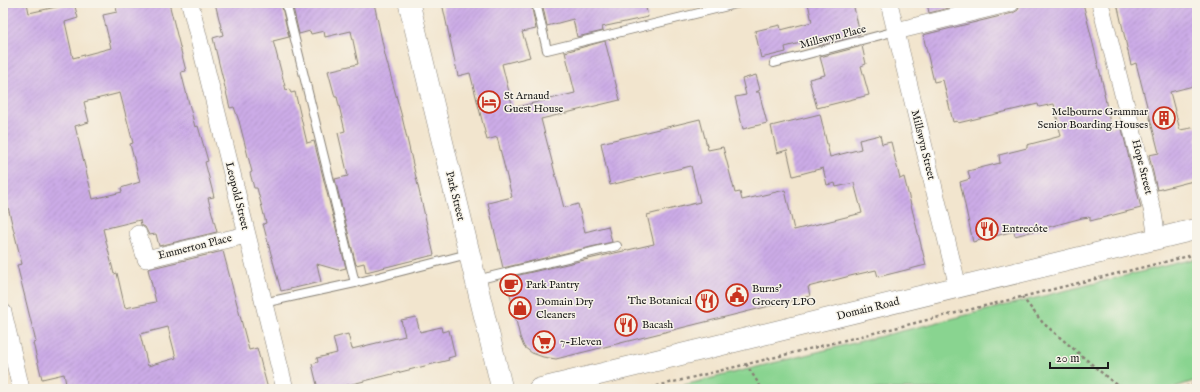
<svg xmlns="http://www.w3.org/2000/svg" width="1200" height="392" viewBox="0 0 1200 392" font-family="'IM FELL English',serif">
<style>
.green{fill:#89d490;stroke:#527856}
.building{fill:url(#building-hatch);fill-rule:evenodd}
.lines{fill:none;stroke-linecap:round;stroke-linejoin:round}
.service-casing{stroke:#878075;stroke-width:10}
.minor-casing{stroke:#878075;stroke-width:18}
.tertiary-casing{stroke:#878075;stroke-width:22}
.path{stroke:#878075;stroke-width:2.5;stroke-dasharray:3 3;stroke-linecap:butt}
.service{stroke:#fff;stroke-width:8}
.minor{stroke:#fff;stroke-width:17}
.tertiary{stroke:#fff;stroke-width:21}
.labels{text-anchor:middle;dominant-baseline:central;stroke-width:3;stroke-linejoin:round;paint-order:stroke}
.street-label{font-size:11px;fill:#1c1c1c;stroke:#f7f3e8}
.poi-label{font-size:11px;fill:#1c1c1c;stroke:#f7f3e8;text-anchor:start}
</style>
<defs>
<pattern id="building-hatch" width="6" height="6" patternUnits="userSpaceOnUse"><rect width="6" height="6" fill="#ccace7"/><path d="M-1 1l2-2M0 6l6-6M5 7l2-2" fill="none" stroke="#af93c6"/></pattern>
</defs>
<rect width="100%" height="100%" fill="#f7f3e8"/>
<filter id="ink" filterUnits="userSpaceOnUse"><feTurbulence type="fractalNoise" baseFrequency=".025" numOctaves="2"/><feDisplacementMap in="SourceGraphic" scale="8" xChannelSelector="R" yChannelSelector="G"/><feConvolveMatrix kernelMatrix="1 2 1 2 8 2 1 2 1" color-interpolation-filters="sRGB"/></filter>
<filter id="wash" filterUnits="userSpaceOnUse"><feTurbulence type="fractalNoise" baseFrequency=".012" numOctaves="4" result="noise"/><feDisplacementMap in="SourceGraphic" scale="16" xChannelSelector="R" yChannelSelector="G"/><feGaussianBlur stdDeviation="0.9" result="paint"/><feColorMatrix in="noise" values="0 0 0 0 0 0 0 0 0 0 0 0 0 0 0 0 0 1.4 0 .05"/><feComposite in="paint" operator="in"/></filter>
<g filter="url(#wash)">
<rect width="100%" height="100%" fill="#f2e5ce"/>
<path class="green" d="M 1197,258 L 1197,380 L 1169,389 L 668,389 Z"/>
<g id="blocks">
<g class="building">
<path d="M 3,3 L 27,3 L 29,13 L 74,3 L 78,18 L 65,22 L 73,58 L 111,48 L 103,15 L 117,12 L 116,7 L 131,3 L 169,3 L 186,71 L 181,72 L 195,127 L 198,126 L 208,161 L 205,162 L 214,197 L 208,198 L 217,232 L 159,246 L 156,234 L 149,235 L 145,227 L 141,225 L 140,220 L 103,229 L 114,274 L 117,273 L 125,308 L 156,302 L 148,269 L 223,251 L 249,350 L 257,348 L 268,389 L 67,389 L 64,374 L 42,379 L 33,343 L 36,342 L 17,265 L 22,264 L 3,187 ZM 120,93 L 133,143 L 130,144 L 140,182 L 121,188 L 122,192 L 93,199 L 75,126 L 89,122 L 84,102 ZM 168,327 L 176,358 L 148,366 L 140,334 Z"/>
<path d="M 215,3 L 281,3 L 289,37 L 273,41 L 275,48 L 286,90 L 289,89 L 291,93 L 295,92 L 307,143 L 314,141 L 346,268 L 338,270 L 317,264 L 321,282 L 281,291 L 263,224 L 266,223 L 257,188 L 254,188 L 250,173 L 252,172 L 239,121 L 234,107 L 230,108 L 216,51 L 213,38 L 223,35 Z"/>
<path d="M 292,3 L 374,3 L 385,55 L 402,117 L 434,255 L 366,272 L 364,263 L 356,265 L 335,179 L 348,176 L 338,133 L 345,131 L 337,97 L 335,97 L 328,71 L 358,64 L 351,31 L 325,37 L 324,31 L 311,34 L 310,31 L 299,34 Z"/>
<path d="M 442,3 L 531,3 L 536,29 L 522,32 L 530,57 L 502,64 L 513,108 L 575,93 L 565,52 L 605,41 L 620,100 L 541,119 L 564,208 L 578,204 L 585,232 L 608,226 L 612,242 L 503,268 L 488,203 L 512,197 L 497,137 L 487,140 L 470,73 L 458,76 Z"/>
<path d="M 542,3 L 645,3 L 648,17 L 602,27 L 603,31 L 577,37 L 573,19 L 547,26 Z"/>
<path d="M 808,3 L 853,3 L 860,34 L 818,46 L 816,39 L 785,47 L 786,52 L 761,58 L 755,31 L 780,25 L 781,30 L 812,22 Z"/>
<path d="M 927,3 L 969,3 L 929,13 Z"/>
<path d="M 1021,3 L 1083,3 L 1105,93 L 1104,93 L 1111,128 L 1121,125 L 1141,208 L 1090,221 L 1090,217 L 1082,218 L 1015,236 L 1014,231 L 973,242 L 960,182 L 970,179 L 968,171 L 1000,163 L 999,155 L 1027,148 L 1027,145 L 1061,136 L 1054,104 L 1039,107 L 1038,104 L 958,123 L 957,121 L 953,122 L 943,80 L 934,82 L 923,35 L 1013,13 L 1018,10 Z"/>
<path d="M 1117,3 L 1197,3 L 1197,85 L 1170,92 L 1180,130 L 1197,127 L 1197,180 L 1157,190 L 1149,155 L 1159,153 L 1136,63 L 1131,65 Z"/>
<path d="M 862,46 L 866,64 L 861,66 L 869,95 L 817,108 L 809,79 L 825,75 L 820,57 Z"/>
<path d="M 756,75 L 760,90 L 756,92 L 759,92 L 767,123 L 743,129 L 735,97 L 746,95 L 742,79 Z"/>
<path d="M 820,114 L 830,157 L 861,149 L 859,140 L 880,135 L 882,144 L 891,142 L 900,179 L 904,177 L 926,265 L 878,277 L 876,270 L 850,276 L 808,287 L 810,296 L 556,359 L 543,357 L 532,353 L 524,347 L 520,337 L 506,278 L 654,244 L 647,215 L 700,202 L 691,166 L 610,185 L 601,143 L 700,119 L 708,150 L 723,147 L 735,193 L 740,192 L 742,200 L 785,190 L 794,230 L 862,213 L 854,183 L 836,187 L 835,183 L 827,185 L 823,168 L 793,176 L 787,150 L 777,153 L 771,126 Z"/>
<path d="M 416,317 L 420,332 L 441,327 L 442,332 L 449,330 L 455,356 L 448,358 L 449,360 L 332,389 L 318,389 L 312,364 L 318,362 L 317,358 L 337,353 L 333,338 L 348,334 L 352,349 L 405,336 L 401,320 Z"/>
</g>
</g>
</g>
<g filter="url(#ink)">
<use href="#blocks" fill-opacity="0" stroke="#878075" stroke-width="1"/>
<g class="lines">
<g class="service-casing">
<g id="service">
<path d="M 286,3 L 355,283"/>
<path d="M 536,3 L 547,50 L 740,3"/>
<path d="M 774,63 L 896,31"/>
<path d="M 476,280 L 617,246"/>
<path d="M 263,303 L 355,283 L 468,254"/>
</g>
</g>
<g class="minor-casing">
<g id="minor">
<path d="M 190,3 L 285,389"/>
<path d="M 889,3 L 958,287"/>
<path d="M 1100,3 L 1153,213 L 1157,239"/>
<path d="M 896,31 L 1011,3"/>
<path d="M 138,234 L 146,259 L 246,235"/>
<path d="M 3,312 L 21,389"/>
</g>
</g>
<g class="tertiary-casing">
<g id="tertiary">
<path d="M 409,3 L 502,389"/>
<path d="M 539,389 L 1197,229"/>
</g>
</g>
<g class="path">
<path d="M 1022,297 L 1043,323 L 1121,389"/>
<path d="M 746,364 L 762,389"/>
<path d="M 645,389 L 1197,254"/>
<path d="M 1180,389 L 1197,383"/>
</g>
<use href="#service" class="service"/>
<use href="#minor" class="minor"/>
<use href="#tertiary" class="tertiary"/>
</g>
</g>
<defs>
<g id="hotel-ring" transform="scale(1.15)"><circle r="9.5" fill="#f7f3e8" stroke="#c8321e" stroke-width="1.5"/><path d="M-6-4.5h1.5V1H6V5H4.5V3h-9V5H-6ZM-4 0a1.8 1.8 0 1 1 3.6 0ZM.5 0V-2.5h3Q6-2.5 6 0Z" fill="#c8321e"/></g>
<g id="building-ring" transform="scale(1.15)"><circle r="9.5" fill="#f7f3e8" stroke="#c8321e" stroke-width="1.5"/><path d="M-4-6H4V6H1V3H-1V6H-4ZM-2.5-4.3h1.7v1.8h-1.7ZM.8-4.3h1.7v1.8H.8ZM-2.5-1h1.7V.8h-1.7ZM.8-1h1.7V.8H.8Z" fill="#c8321e"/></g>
<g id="restaurant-ring" transform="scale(1.15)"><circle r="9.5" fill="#f7f3e8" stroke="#c8321e" stroke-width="1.5"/><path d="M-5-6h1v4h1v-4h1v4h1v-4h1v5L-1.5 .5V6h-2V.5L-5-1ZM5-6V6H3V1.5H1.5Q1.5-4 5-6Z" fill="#c8321e"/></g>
<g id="cafe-ring" transform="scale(1.15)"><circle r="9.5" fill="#f7f3e8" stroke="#c8321e" stroke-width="1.5"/><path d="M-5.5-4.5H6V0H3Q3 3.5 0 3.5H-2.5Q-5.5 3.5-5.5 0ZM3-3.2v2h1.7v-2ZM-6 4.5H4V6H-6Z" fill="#c8321e"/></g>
<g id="civic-ring" transform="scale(1.15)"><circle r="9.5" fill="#f7f3e8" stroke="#c8321e" stroke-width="1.5"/><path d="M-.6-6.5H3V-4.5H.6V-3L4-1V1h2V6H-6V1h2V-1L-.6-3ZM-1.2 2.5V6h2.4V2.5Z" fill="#c8321e"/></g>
<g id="shop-ring" transform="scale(1.15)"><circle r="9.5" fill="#f7f3e8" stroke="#c8321e" stroke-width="1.5"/><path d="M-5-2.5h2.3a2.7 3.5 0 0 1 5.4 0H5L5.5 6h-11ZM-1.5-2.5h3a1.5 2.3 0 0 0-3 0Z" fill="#c8321e"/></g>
<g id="supermarket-ring" transform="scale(1.15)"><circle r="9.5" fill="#f7f3e8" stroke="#c8321e" stroke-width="1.5"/><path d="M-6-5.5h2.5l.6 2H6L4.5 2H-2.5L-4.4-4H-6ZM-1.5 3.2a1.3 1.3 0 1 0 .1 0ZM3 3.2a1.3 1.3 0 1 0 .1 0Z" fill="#c8321e"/></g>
</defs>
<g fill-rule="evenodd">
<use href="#hotel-ring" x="489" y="102"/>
<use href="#building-ring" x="1164" y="118"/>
<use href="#restaurant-ring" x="987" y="229"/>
<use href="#cafe-ring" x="511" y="285"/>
<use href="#civic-ring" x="737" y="295"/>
<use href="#restaurant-ring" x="707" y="301"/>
<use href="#shop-ring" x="520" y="308"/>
<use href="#restaurant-ring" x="626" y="325"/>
<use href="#supermarket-ring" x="544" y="342"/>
</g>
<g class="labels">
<g class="street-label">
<text transform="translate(833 37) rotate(-14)">Millswyn Place</text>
<text transform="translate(923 145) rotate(76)">Millswyn Street</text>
<text transform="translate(1142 167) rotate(76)">Hope Street</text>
<text transform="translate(237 196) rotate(76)">Leopold Street</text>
<text transform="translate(455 196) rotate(76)">Park Street</text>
<text transform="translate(195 247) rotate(-14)">Emmerton Place</text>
<text transform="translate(868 309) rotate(-14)">Domain Road</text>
</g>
<g class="poi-label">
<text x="504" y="96">St Arnaud<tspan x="504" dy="13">Guest House</tspan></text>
<text x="1148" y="112" text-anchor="end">Melbourne Grammar<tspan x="1148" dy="13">Senior Boarding Houses</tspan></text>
<text x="1002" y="229">Entrecôte</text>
<text x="526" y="285">Park Pantry</text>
<text x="752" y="289">Burns'<tspan x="752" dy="13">Grocery LPO</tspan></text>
<text x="692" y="301" text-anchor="end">The Botanical</text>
<text x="536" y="302">Domain Dry<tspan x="536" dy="13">Cleaners</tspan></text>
<text x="642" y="325">Bacash</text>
<text x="560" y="342">7-Eleven</text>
</g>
</g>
<rect width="1200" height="392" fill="none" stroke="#f7f3e8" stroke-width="16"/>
<path d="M1050 362v6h58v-6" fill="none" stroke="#1c1c1c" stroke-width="2"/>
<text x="1056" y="362" font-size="12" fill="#1c1c1c" stroke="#f7f3e8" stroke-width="3" paint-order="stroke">20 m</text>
</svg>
